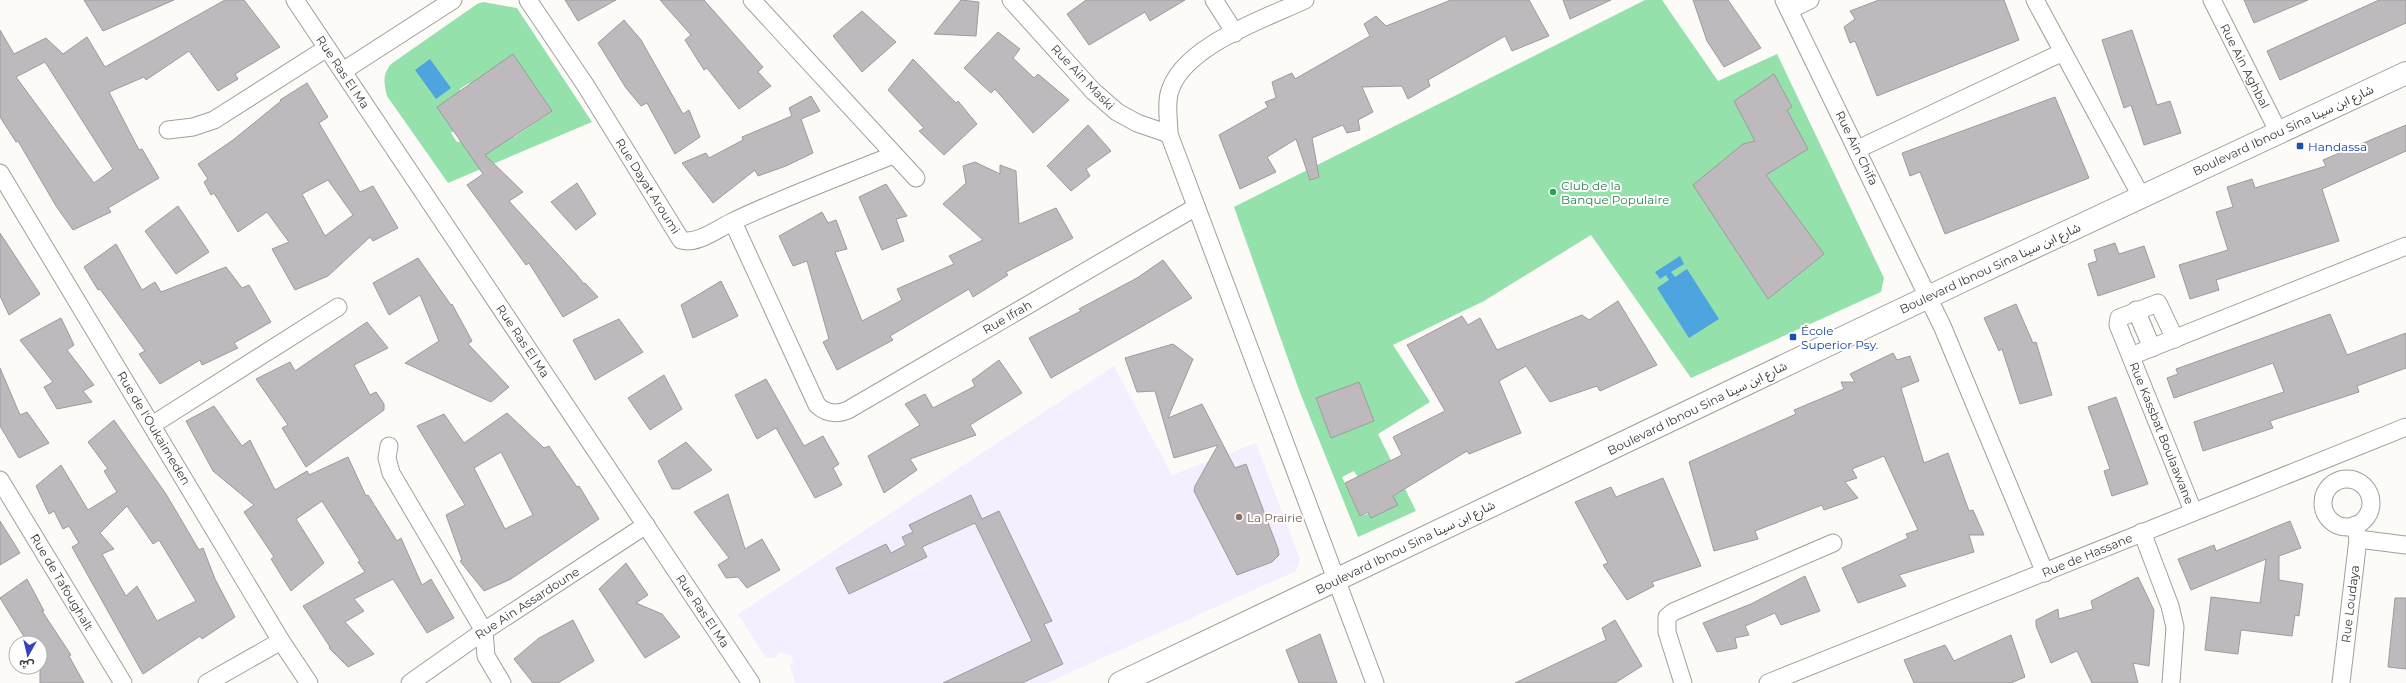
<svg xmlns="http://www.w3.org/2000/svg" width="2406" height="683" viewBox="0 0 2406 683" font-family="Montserrat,'Noto Sans Arabic',sans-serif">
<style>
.education{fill:#f5eeff}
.green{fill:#95e1ac;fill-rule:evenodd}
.water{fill:#4da4df}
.building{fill:#bdb9bc;stroke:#9e9a9d;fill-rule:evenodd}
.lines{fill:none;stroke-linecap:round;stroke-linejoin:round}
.street-casing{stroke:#a09f9a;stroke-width:19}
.secondary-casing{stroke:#a09f9a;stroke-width:24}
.street{stroke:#fff;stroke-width:17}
.secondary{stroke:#fff;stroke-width:22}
.transit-dot{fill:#1a4fb4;stroke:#fff;stroke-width:1.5}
.leisure-dot{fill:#2e9e5b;stroke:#fff;stroke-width:1.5}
.education-dot{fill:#8d6e63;stroke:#fff;stroke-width:1.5}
.labels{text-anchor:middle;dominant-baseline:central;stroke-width:4;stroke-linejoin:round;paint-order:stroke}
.street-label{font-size:12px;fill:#3c3c3a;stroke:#fff}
.transit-label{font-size:12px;fill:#164399;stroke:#fff;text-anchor:start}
.leisure-label{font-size:12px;fill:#27864d;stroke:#fff;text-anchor:start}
.education-label{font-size:12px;fill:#785e54;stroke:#fff;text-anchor:start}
</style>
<rect width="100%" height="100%" fill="#fdfbf7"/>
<path class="education" d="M 1114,366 L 1172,475 L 1256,443 L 1300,559 L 1296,571 L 1047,683 L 795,683 L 790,665 L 794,662 L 790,655 L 780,652 L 775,658 L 765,657 L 738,614 Z"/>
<g class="green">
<path d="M 1645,0 L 1662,0 L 1718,81 L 1777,54 L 1884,278 L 1881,292 L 1691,378 L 1591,235 L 1484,301 L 1393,345 L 1430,402 L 1378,434 L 1416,511 L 1358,537 L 1299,390 L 1234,207 ZM 1359,382 L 1373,421 L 1331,437 L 1316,399 ZM 1378,467 L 1397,505 L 1360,516 L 1342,477 L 1354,471 L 1358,477 Z"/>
<path d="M 483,2 L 517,8 L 592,122 L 448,183 L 387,96 C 384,84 382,75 391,64 L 477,4 ZM 513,55 L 552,111 L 514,137 L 512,135 L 457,142 L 451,133 L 454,131 L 460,89 L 469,83 L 471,86 Z"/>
</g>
<g class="water">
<path d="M 430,59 L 451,88 L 436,99 L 415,70 Z"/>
<path d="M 1680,256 L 1684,264 L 1671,272 L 1675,277 L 1687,269 L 1719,319 L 1689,338 L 1657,288 L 1669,280 L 1666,275 L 1660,279 L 1655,272 Z"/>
</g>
<g class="building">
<path d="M 84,0 L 174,0 L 103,31 Z"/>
<path d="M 225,0 L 244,0 L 280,47 L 235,74 L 238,79 L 218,91 L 189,51 L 146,80 L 144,77 L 109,92 L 139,150 L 142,149 L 159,178 L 108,208 L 111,212 L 73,230 L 56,206 L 18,141 L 16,142 L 0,117 L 0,30 L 14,54 L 46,38 L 63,54 L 87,37 L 105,67 ZM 45,62 L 113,169 L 94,183 L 16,77 Z"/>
<path d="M 565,0 L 616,0 L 578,21 Z"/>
<path d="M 660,0 L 704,0 L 763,67 L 758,72 L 771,86 L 739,109 L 707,68 L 704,70 L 685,40 L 691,35 Z"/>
<path d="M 961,0 L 979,2 L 976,36 L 934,34 Z"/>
<path d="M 1086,0 L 1185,0 L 1150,21 L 1145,12 L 1089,45 L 1067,14 Z"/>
<path d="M 1451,0 L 1529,0 L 1549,36 L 1512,51 L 1505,36 L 1428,80 L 1430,86 L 1408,99 L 1402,86 L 1362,87 L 1373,112 L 1358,120 L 1360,130 L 1347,133 L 1343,125 L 1312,138 L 1319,177 L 1310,180 L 1296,139 L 1267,157 L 1276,172 L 1240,189 L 1219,135 L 1268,107 L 1265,102 L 1276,98 L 1272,82 L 1292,73 L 1295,79 L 1370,36 L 1364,24 L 1376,16 L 1386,26 Z"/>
<path d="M 1563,0 L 1611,0 L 1570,19 Z"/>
<path d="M 1693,0 L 1728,0 L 1761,48 L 1724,67 L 1707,41 Z"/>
<path d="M 1879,0 L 2004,0 L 2019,40 L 1877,96 L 1855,41 L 1850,43 L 1844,27 L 1855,19 L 1850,11 Z"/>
<path d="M 2244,0 L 2308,0 L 2254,23 Z"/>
<path d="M 2379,0 L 2406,0 L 2406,23 L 2280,80 L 2267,51 Z"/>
<path d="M 862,11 L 896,42 L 862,72 L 833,36 Z"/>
<path d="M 624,20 L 641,40 L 683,114 L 689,110 L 700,137 L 675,154 L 647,103 L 641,106 L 626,88 L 598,43 Z"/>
<path d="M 2132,30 L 2157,105 L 2170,101 L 2181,133 L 2144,145 L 2131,105 L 2124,108 L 2102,40 Z"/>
<path d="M 998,32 L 1020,49 L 1013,58 L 1034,78 L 1038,74 L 1069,100 L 1033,133 L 995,89 L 991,93 L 964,68 Z"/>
<path d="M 513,54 L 552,111 L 485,155 L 523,192 L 509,201 L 576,274 L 584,284 L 585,283 L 598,297 L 563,317 L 529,263 L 526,265 L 467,185 L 483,174 L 437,107 Z"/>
<path d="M 913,59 L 956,103 L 958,101 L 977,124 L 944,155 L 919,131 L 924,128 L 888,90 Z"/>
<path d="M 1774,74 L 1792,107 L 1787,110 L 1808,149 L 1766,175 L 1824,254 L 1768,299 L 1693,185 L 1743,144 L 1755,141 L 1734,101 Z"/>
<path d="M 307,83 L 328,117 L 319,123 L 360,192 L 373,186 L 398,228 L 373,241 L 370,237 L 328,276 L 295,290 L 272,249 L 289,242 L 267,212 L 238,232 L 214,193 L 211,195 L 204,182 L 208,179 L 198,164 L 233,140 L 281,101 L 280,100 ZM 328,180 L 353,215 L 325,236 L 302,194 Z"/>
<path d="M 811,96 L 820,111 L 801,119 L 813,153 L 786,166 L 758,176 L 755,170 L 713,203 L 682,163 L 706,153 L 709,158 L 743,140 L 742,137 L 792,116 L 789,108 Z"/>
<path d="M 2055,97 L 2089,178 L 1945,234 L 1920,172 L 1910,176 L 1902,153 Z"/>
<path d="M 1088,125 L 1111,151 L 1086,169 L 1090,176 L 1071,191 L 1047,166 Z"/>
<path d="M 2406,125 L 2406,151 L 2322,189 L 2339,241 L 2216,280 L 2219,290 L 2190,299 L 2179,265 L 2228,250 L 2216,212 L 2233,207 L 2227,187 L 2252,179 L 2255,188 L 2326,166 L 2323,160 Z"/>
<path d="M 975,162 L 1000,174 L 1000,165 L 1016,171 L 1019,224 L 1056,208 L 1073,238 L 1006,272 L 1008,275 L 973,297 L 969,289 L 890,336 L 893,340 L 837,370 L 823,342 L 829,339 L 807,261 L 793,266 L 779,236 L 822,212 L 828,223 L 836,220 L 847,249 L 835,252 L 862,321 L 902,300 L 897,289 L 954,264 L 949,256 L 983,240 L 943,204 L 966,183 L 963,166 Z"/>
<path d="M 577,183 L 596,214 L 576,230 L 551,202 Z"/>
<path d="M 886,184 L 907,216 L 896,219 L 904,241 L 882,250 L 859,197 Z"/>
<path d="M 178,206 L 209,252 L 176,274 L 145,231 Z"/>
<path d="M 0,233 L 40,294 L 9,315 L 0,296 Z"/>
<path d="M 2115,243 L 2119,254 L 2144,246 L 2155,277 L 2098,296 L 2088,264 L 2097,261 L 2094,250 Z"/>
<path d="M 116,244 L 142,290 L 155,282 L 161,292 L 226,267 L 242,288 L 249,285 L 271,322 L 234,343 L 238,348 L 202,365 L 200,360 L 160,384 L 139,354 L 145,351 L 100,289 L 98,290 L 84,267 Z"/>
<path d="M 418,258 L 451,305 L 452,304 L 472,341 L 468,344 L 509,387 L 491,402 L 405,363 L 439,341 L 420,295 L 389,315 L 373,283 Z"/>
<path d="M 1163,260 L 1192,298 L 1051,378 L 1029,338 L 1081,311 L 1079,309 L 1137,278 Z"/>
<path d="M 721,281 L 738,316 L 693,338 L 681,305 Z"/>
<path d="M 1618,301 L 1657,365 L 1600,391 L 1597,386 L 1550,402 L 1526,366 L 1499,381 L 1521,433 L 1469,454 L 1467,451 L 1393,496 L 1398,505 L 1371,518 L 1368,512 L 1360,516 L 1345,483 L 1402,455 L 1393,437 L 1445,411 L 1407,345 L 1462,316 L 1468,325 L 1480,318 L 1497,350 L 1582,315 L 1589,320 Z"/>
<path d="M 2016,304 L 2033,343 L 2036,342 L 2052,395 L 2020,404 L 2002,349 L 1999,351 L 1984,318 Z"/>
<path d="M 2330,314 L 2347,355 L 2406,333 L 2406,368 L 2357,386 L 2359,392 L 2270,421 L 2273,428 L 2203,451 L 2194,422 L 2284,392 L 2273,363 L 2174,398 L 2167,378 L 2178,374 L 2176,369 Z"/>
<path d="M 61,318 L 74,345 L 67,350 L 94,385 L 83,391 L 92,402 L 57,409 L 44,387 L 53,382 L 20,340 Z"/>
<path d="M 619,319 L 643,352 L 595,380 L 573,340 Z"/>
<path d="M 367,322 L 388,348 L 354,365 L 370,395 L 376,392 L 384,404 L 384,410 L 306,467 L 282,428 L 288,425 L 256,379 L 290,362 L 295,371 Z"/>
<path d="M 1173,344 L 1193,359 L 1168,418 L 1202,404 L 1235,468 L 1246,464 L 1278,549 L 1279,555 L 1272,562 L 1237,575 L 1194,491 L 1195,486 L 1218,445 L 1174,458 L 1155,391 L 1137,392 L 1125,358 Z"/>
<path d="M 1893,353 L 1897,360 L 1910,356 L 1919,381 L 1901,388 L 1924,463 L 1948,453 L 1969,511 L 1973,510 L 1984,535 L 1969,535 L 1974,552 L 1899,575 L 1906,586 L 1858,603 L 1842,568 L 1908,538 L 1906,534 L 1918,530 L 1884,456 L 1852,469 L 1857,478 L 1845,482 L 1858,498 L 1824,510 L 1822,505 L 1755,531 L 1758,539 L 1714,551 L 1689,462 L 1796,414 L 1794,410 L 1844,389 L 1841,382 L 1855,382 L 1850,374 Z"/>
<path d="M 999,360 L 1022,393 L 970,425 L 976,435 L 910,459 L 917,470 L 884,493 L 868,456 L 920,425 L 905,404 L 925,394 L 933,408 L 975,386 L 972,380 Z"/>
<path d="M 0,368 L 20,415 L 27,412 L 49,443 L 19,458 L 0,426 Z"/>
<path d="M 664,375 L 682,409 L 650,430 L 628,398 Z"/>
<path d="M 766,379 L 804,446 L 823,436 L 839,464 L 833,468 L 842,485 L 815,498 L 776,428 L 757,439 L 735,395 Z"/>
<path d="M 1359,382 L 1374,421 L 1331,438 L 1316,398 Z"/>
<path d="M 2116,397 L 2148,484 L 2112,496 L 2104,471 L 2110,469 L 2088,407 Z"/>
<path d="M 214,406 L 242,446 L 250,440 L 275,490 L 307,471 L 309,475 L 348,457 L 366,496 L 368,495 L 397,541 L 401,538 L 422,585 L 431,579 L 454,618 L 427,633 L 393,579 L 354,599 L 364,611 L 345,622 L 374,654 L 348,667 L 329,648 L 330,647 L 303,606 L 365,572 L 358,562 L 360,561 L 322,501 L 296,519 L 324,563 L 291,591 L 271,559 L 274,557 L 244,512 L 254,505 L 213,471 L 186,421 Z"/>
<path d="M 507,413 L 544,448 L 549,446 L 577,487 L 579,486 L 599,519 L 511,579 L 484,591 L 460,561 L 462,560 L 446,515 L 465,505 L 417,426 L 444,414 L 464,443 ZM 501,452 L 533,515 L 505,529 L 474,468 Z"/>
<path d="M 114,420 L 166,494 L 199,550 L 203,548 L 215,579 L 235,617 L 202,639 L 200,636 L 143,674 L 72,547 L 79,543 L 69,526 L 63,529 L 54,511 L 49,514 L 36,486 L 61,465 L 88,510 L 117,492 L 104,471 L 108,469 L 88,442 ZM 127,506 L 153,544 L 159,540 L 196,601 L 157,621 L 137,586 L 126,596 L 102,554 L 114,549 L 100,533 Z"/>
<path d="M 686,442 L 712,470 L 679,489 L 672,489 L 658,461 Z"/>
<path d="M 1663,478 L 1701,566 L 1652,582 L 1654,586 L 1627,600 L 1603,565 L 1608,563 L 1575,502 L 1611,487 L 1616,497 Z"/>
<path d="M 728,494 L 745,549 L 762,539 L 780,570 L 747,588 L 738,577 L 726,578 L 718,565 L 729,558 L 694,512 Z"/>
<path d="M 971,495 L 982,519 L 999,511 L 1052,621 L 1044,624 L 1063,664 L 1022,683 L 943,683 L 1032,641 L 975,523 L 922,547 L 927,557 L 849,594 L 836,568 L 886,544 L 891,553 L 906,545 L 902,537 L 913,532 L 909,525 Z"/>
<path d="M 0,521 L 20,553 L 0,565 Z"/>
<path d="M 2290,521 L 2301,548 L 2279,556 L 2279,580 L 2303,584 L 2299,616 L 2295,615 L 2292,636 L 2241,630 L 2238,654 L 2205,650 L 2211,597 L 2260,603 L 2266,559 L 2191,590 L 2178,559 L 2214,545 L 2216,551 Z"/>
<path d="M 626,563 L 648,595 L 636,603 L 662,614 L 680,637 L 645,658 L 599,589 Z"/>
<path d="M 1805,576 L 1820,611 L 1781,625 L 1775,613 L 1745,626 L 1749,635 L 1735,638 L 1737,648 L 1717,652 L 1703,623 L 1751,604 Z"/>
<path d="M 2138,577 L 2154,610 L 2149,666 L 2133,663 L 2138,683 L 2092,683 L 2077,651 L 2051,663 L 2036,626 L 2036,620 L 2058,609 L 2059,619 L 2093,609 L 2091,601 Z"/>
<path d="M 27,579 L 44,611 L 42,611 L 71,655 L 69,656 L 84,683 L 40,683 L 40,643 L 28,643 L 0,598 Z"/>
<path d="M 2395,598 L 2406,598 L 2406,669 L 2388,667 Z"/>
<path d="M 573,620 L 594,661 L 558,683 L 533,683 L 514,659 L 539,638 Z"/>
<path d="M 1615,620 L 1642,666 L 1615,683 L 1515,683 L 1606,640 L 1602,628 Z"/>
<path d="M 1320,634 L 1337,683 L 1299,683 L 1286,650 Z"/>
<path d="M 2011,635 L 2025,677 L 2011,683 L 1914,683 L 1904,660 L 1945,645 L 1954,661 Z"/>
</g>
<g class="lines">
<g class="street-casing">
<g id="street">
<path d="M 295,0 L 751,683"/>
<path d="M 528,0 L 586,86 L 681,240 C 697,245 717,229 732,222 C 784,197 839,177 893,155"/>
<path d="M 752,0 L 916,178"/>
<path d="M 1011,0 L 1093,91 L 1117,112 L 1137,123 L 1169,134"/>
<path d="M 1214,0 L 1235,33"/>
<path d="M 1305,0 C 1264,19 1180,47 1169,94 C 1166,107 1169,121 1169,134 L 1375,683"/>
<path d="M 1784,0 L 1943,328 L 2045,573"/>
<path d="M 2035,0 L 2141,196"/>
<path d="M 2212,0 L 2279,133"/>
<path d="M 1789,10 L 1810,0"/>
<path d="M 343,71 L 453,0"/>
<path d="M 168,130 L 193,127 L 214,120 L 327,48"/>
<path d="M 1858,149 L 2063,52"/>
<path d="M 0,173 L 281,641 L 309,683"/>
<path d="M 733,222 L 817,405 C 827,414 836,415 848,410 L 1196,207"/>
<path d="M 2136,310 L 2152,348"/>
<path d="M 2175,339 L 2158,303 L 2119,318 L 2118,325 L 2193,511"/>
<path d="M 2131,356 L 2406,246"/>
<path d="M 152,425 L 338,307"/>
<path d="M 389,446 L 387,458 L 391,473 L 484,631 L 486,656 L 502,683"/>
<circle cx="2347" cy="503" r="24"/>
<path d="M 0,480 L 123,683"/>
<path d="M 2142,532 L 2170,606 L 2175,627 L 2171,683"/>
<path d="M 2358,539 L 2406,545"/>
<path d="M 207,683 L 281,641"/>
<path d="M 410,683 L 484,631 L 646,525"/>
<path d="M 1683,683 L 1667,632 L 1667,617 L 1673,612 L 1833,543"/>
<path d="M 1768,683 C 1981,598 2193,511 2406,427"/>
<path d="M 2341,683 L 2358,539 L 2355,525"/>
</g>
</g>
<g class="secondary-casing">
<path id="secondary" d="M 1120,683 L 1964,280 L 2406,73"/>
</g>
<use href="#street" class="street"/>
<use href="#secondary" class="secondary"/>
</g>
<g class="transit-dot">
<rect x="2296" y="142" width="8" height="8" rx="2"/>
<rect x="1789" y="333" width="8" height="8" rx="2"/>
</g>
<circle class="leisure-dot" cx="1553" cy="192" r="4"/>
<circle class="education-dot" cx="1239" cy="517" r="4"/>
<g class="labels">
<g class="street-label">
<text transform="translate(2245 66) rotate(63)">Rue Ain Aghbal</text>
<text transform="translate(343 72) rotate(56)">Rue Ras El Ma</text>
<text transform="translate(1083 77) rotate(46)">Rue Ain Maski</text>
<text transform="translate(2283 130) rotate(-25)">Boulevard Ibnou Sina شارع ابن سينا</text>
<text transform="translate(1857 148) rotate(64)">Rue Ain Chifa</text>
<text transform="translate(648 186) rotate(58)">Rue Dayat Aroumi</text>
<text transform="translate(1990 268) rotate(-25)">Boulevard Ibnou Sina شارع ابن سينا</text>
<text transform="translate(1007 317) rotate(-30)">Rue Ifrah</text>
<text transform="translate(523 341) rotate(56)">Rue Ras El Ma</text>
<text transform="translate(1697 408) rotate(-26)">Boulevard Ibnou Sina شارع ابن سينا</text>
<text transform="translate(154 428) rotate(59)">Rue de l'Oukaimeden</text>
<text transform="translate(2162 433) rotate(68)">Rue Kassbat Boulaawane</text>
<text transform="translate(1405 547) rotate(-26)">Boulevard Ibnou Sina شارع ابن سينا</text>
<text transform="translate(2087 555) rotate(-22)">Rue de Hassane</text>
<text transform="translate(62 582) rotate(59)">Rue de Tafoughalt</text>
<text transform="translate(527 603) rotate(-33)">Rue Ain Assardoune</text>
<text transform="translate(2350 604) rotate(-83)">Rue Loudaya</text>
<text transform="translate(703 611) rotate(56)">Rue Ras El Ma</text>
</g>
<g class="transit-label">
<text x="2308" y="146">Handassa</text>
<text x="1801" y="330">École<tspan x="1801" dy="14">Superior Psy.</tspan></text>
</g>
<g class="leisure-label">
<text x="1561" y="185">Club de la<tspan x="1561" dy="14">Banque Populaire</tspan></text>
</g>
<g class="education-label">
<text x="1247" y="517">La Prairie</text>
</g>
</g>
<g transform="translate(28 655) rotate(188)"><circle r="19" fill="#ffffff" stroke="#b1b1b0"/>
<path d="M0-3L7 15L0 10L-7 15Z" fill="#3545b7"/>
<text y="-6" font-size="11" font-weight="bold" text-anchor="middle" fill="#3c3c3a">ش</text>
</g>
</svg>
